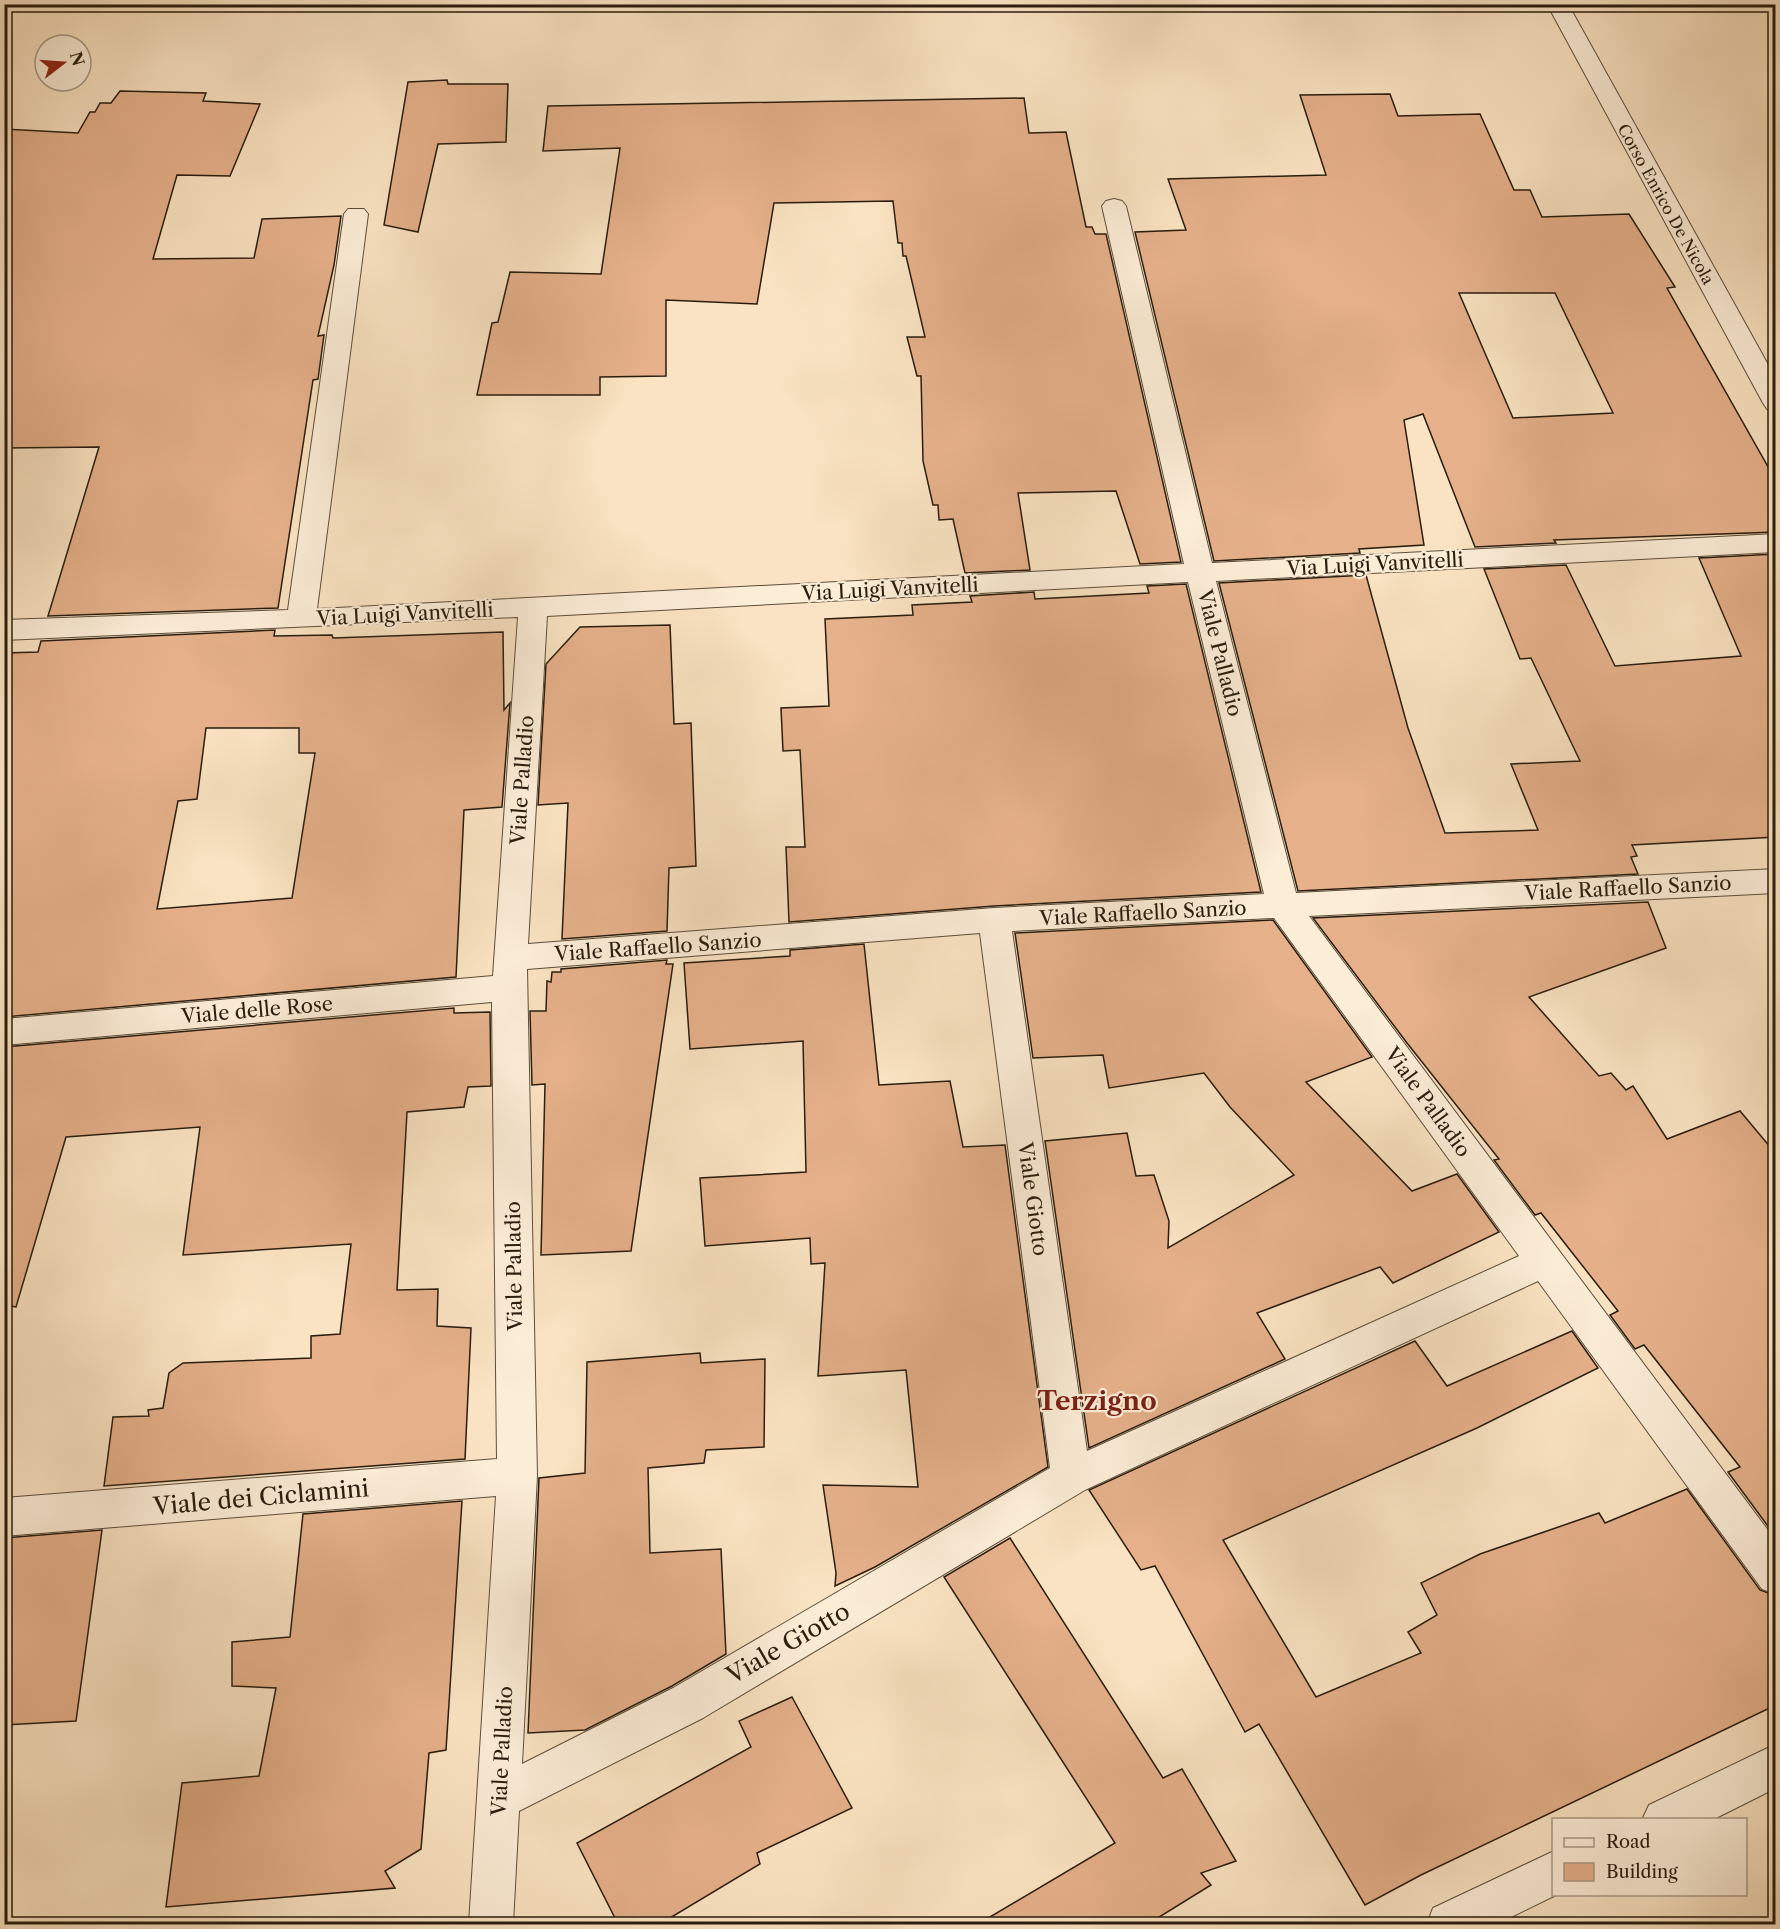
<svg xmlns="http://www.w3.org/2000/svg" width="1780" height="1929" viewBox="0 0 1780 1929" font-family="'Libre Caslon Text',serif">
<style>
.building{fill:#e5b08a;stroke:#291d0e;stroke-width:1.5;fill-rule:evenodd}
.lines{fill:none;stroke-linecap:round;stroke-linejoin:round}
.street-casing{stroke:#5d4e3b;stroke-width:2}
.street{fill:#fcedd7;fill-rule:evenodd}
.labels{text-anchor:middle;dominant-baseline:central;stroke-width:4.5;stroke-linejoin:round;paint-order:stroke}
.far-street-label{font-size:16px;fill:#291d0e;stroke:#fcedd7}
.street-label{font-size:20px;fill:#291d0e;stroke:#fcedd7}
.near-street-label{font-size:24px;fill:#291d0e;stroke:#fcedd7}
.district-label{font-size:26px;font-weight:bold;fill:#7a1f14;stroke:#fcedd7}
</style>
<rect width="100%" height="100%" fill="#fae3c2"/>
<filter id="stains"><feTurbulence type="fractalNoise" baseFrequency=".00333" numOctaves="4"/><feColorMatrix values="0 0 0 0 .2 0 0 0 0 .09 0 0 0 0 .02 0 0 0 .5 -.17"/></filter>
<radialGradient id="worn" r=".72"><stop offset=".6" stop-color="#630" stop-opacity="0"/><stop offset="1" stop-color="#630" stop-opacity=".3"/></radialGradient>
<g class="building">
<path d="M 447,80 L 448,84 L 508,84 L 506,142 L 438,144 L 418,232 L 384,225 L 408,82 Z"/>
<path d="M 120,91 L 206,93 L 203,101 L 260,104 L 230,176 L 177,175 L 153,259 L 254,258 L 262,219 L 341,216 L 334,265 L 318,336 L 324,335 L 318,379 L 313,380 L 278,608 L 48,616 L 99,447 L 4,448 L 4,129 L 78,133 L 90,112 L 95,112 L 100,103 L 111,103 Z"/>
<path d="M 1390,94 L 1398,116 L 1480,114 L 1514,190 L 1530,190 L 1542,217 L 1629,214 L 1675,287 L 1667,288 L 1776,481 L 1776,532 L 1554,540 L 1556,543 L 1475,547 L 1423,414 L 1404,420 L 1424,545 L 1359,549 L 1360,553 L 1214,561 L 1135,232 L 1186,230 L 1168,179 L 1326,175 L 1300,95 ZM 1459,293 L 1555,293 L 1613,413 L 1513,418 Z"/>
<path d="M 1024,98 L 1029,133 L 1066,132 L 1086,227 L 1092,227 L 1095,234 L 1106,234 L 1181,562 L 1140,564 L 1116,491 L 1018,493 L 1030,570 L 965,573 L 953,519 L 939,520 L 938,505 L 933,505 L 923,461 L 921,376 L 917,376 L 907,337 L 925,337 L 906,256 L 903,256 L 902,243 L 898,243 L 893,201 L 774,203 L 757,304 L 666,300 L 666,376 L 600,377 L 600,395 L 477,395 L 492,323 L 498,322 L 510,272 L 601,274 L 620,148 L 543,151 L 548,106 Z"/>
<path d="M 1776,554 L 1776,837 L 1632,845 L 1637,856 L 1631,857 L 1638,874 L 1298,891 L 1219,583 L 1366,575 L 1408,728 L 1445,833 L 1538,830 L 1511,764 L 1580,761 L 1531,658 L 1520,659 L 1484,569 L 1566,565 L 1615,666 L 1741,656 L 1699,558 Z"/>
<path d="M 1186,584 L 1261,892 L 994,906 L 789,922 L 786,847 L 805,847 L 800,750 L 783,751 L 781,708 L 829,706 L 825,619 L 913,615 L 912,605 L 972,602 L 970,596 L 1034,592 L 1035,599 L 1149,593 L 1147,586 Z"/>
<path d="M 670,625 L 674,724 L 691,723 L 696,866 L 669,868 L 667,931 L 562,939 L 568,803 L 538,805 L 546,664 L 580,627 Z"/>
<path d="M 275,630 L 274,636 L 332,635 L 333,638 L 503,632 L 504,710 L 510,703 L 502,807 L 464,810 L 456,977 L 4,1017 L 4,653 L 38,652 L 41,641 ZM 206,728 L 299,728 L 299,753 L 315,753 L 292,898 L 157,909 L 178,801 L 197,799 Z"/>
<path d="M 1648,902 L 1666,948 L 1529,997 L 1599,1076 L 1611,1073 L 1626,1090 L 1633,1086 L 1667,1139 L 1740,1111 L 1776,1154 L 1776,1537 L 1728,1472 L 1740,1467 L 1644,1345 L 1635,1349 L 1610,1315 L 1618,1311 L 1541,1213 L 1535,1215 L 1494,1160 L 1499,1159 L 1407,1043 L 1313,918 Z"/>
<path d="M 1273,920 L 1372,1057 L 1306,1082 L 1412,1191 L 1457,1174 L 1499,1232 L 1393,1283 L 1380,1267 L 1257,1313 L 1285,1359 L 1089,1448 L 1045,1141 L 1127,1133 L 1136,1176 L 1154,1175 L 1169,1221 L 1168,1248 L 1294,1175 L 1230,1107 L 1204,1073 L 1109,1088 L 1103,1055 L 1033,1058 L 1015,933 Z"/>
<path d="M 864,944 L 879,1085 L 950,1081 L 963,1147 L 1005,1145 L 1048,1467 L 875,1567 L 835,1586 L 836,1573 L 823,1485 L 918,1487 L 906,1370 L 818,1376 L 825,1263 L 811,1264 L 810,1238 L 705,1246 L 700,1178 L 806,1172 L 803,1041 L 690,1049 L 684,963 L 790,956 L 790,950 Z"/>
<path d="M 667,960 L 666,964 L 673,964 L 631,1251 L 541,1255 L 545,1084 L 532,1085 L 530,1011 L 546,1011 L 547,981 L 551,982 L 552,972 L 561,972 L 561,969 Z"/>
<path d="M 454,1008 L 454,1013 L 490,1012 L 491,1086 L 468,1087 L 464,1107 L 407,1112 L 397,1290 L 438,1289 L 437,1326 L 471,1328 L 465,1459 L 104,1486 L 113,1417 L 149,1416 L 148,1410 L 163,1408 L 169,1373 L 183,1363 L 311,1358 L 311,1336 L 340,1334 L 351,1244 L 183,1255 L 200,1127 L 66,1137 L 16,1307 L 4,1305 L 4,1047 Z"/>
<path d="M 1572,1331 L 1598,1368 L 1477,1428 L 1223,1540 L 1316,1697 L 1421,1653 L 1408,1632 L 1437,1615 L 1421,1583 L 1480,1554 L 1599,1513 L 1605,1523 L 1687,1489 L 1760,1590 L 1776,1596 L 1776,1705 L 1421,1875 L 1365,1905 L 1259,1724 L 1245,1732 L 1155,1566 L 1141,1570 L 1089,1490 L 1415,1341 L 1447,1386 Z"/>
<path d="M 700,1353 L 701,1363 L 765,1359 L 764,1447 L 706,1450 L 704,1463 L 648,1468 L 650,1553 L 721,1549 L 726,1654 L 672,1686 L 585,1730 L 528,1733 L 539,1478 L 585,1473 L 587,1362 Z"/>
<path d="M 462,1501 L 446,1750 L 429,1753 L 421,1849 L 385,1871 L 395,1888 L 166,1907 L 182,1783 L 259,1776 L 276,1688 L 232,1686 L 232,1642 L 290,1637 L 303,1514 Z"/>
<path d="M 102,1530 L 76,1721 L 4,1725 L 4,1538 Z"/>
<path d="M 1010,1538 L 1163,1778 L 1182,1769 L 1236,1861 L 1201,1873 L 1211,1885 L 1148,1924 L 978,1924 L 1115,1843 L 944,1577 Z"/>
<path d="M 792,1697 L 852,1808 L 757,1853 L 760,1864 L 660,1924 L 618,1924 L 577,1843 L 751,1747 L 739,1721 Z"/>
</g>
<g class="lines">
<g class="street-casing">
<g id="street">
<path d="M 1547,4 L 1568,4 L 1776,379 L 1776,411 L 1767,409 L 1763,403 Z"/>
<path d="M 1114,199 L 1122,201 L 1126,206 L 1212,563 L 1776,534 L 1776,552 L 1216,581 L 1296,893 L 1776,869 L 1776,893 L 1309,916 L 1776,1541 L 1776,1594 L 1762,1589 L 1538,1281 L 1085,1490 L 703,1718 L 519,1811 L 513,1924 L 469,1924 L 496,1496 L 4,1536 L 4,1498 L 497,1459 L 492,1002 L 4,1045 L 4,1019 L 493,976 L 518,617 L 4,640 L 4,620 L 288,610 L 344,214 L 348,209 L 364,209 L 368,214 L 317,609 L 1184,564 L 1102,206 L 1106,201 ZM 1188,582 L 1264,894 L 994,908 L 528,944 L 547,616 ZM 1274,918 L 1519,1256 L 1087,1451 L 1012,931 ZM 980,933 L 1050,1468 L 673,1688 L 522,1764 L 537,1476 L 527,969 Z"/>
<path d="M 1776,1744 L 1776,1788 L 1712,1820 L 1642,1820 L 1649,1805 Z"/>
<path d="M 1554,1851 L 1554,1894 L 1558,1894 L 1497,1924 L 1427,1924 L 1433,1908 Z"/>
</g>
</g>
<use href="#street" class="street"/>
</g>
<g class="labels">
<g class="far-street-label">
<text transform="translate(1666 204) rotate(61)">Corso Enrico De Nicola</text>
</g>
<g class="street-label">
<text transform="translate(1375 564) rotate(-3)">Via Luigi Vanvitelli</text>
<text transform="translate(890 589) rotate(-3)">Via Luigi Vanvitelli</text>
<text transform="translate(405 614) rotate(-3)">Via Luigi Vanvitelli</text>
<text transform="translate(1220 653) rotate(76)">Viale Palladio</text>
<text transform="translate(522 780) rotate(-86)">Viale Palladio</text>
<text transform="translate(1628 888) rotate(-3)">Viale Raffaello Sanzio</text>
<text transform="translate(1143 913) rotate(-3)">Viale Raffaello Sanzio</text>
<text transform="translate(658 947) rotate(-4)">Viale Raffaello Sanzio</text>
<text transform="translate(257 1010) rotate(-5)">Viale delle Rose</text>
<text transform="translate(1428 1102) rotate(54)">Viale Palladio</text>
<text transform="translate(1033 1199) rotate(82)">Viale Giotto</text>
<text transform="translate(514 1266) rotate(-91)">Viale Palladio</text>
<text transform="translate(502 1751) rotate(-87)">Viale Palladio</text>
</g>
<g class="near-street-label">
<text transform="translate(261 1497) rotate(-5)">Viale dei Ciclamini</text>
<text transform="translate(788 1643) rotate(-30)">Viale Giotto</text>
</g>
<g class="district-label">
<text x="1097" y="1401">Terzigno</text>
</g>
</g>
<rect width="1780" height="1929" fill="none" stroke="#fae3c2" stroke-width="24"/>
<rect x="6" y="6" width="1768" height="1917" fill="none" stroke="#291d0e" stroke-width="3"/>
<rect x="12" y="12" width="1756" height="1905" fill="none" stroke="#291d0e" stroke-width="1.5"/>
<rect x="1552" y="1818" width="195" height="78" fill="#fcedd7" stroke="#a89a87" stroke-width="1.5"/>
<rect x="1564" y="1838" width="30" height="9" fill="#fcedd7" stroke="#a89a87" stroke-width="1.5"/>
<text x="1606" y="1848" font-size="18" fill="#291d0e">Road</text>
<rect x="1564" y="1863" width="30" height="18" fill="#e5b08a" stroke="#a89a87" stroke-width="1.5"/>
<text x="1606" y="1878" font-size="18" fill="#291d0e">Building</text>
<g transform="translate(63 63) rotate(73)"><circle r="28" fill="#fcedd7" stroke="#a89a87" stroke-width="1.5"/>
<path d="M0-4.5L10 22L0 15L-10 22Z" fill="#8f2418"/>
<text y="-9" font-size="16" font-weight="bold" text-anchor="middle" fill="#291d0e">N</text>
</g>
<rect width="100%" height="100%" filter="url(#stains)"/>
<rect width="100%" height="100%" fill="url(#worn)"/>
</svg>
